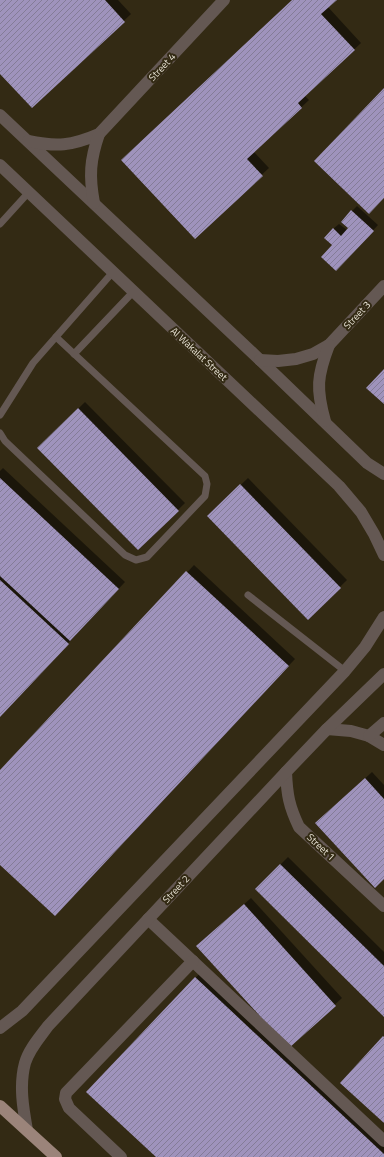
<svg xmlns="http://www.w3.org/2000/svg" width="384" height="1157" viewBox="0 0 384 1157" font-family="'Titillium Web',sans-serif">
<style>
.shadow{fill:#0007}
.building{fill:url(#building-hatch)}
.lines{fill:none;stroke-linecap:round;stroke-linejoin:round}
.service{stroke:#645853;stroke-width:7}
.minor{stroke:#645853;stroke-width:12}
.primary{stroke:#9b847a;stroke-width:12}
.labels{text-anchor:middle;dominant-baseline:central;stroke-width:4;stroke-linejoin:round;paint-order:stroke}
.street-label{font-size:10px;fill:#ebe6d8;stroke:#332a14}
</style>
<defs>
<pattern id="building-hatch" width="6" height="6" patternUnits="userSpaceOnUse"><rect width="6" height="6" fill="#9f93bc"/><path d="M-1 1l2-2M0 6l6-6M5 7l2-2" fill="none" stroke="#847c97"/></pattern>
</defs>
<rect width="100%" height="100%" fill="#332a14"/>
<g class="shadow">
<path d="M 0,0 L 118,0 L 131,14 L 32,107 L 0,73 Z"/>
<path d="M 293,0 L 335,0 L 328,7 L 361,43 L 305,96 L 309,100 L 254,152 L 269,168 L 195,237 Z"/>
<path d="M 357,206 L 378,225 L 342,264 L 333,245 L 333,229 L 339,224 L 347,230 L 349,228 L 352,211 Z"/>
<path d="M 85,402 L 185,503 L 138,549 L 38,448 Z"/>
<path d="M 3,468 L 125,582 L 0,716 L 0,471 Z"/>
<path d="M 248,478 L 347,580 L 308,618 L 208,516 Z"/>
<path d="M 194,565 L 295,659 L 62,908 L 0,864 L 0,772 Z"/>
<path d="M 372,772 L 384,785 L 384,878 L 324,816 Z"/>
<path d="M 288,857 L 384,952 L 384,1015 L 256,889 Z"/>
<path d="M 251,898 L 342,998 L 289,1047 L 204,940 Z"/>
<path d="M 203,970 L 384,1141 L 384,1157 L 157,1157 L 88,1092 Z"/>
</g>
<g class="building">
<path d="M 0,0 L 105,0 L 125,22 L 32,108 L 0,74 Z"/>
<path d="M 292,0 L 337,0 L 321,14 L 355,50 L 298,103 L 302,108 L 247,159 L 263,176 L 195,239 L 121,160 Z"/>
<path d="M 384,88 L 384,198 L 369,214 L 314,161 Z"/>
<path d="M 351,210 L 374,231 L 336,271 L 321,257 L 332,245 L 324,238 L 333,228 L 341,236 L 348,228 L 341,222 Z"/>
<path d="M 384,369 L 384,404 L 366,388 Z"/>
<path d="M 78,408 L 179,511 L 138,550 L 37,448 Z"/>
<path d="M 0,478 L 119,589 L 70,641 L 0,576 Z"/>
<path d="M 240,484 L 341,588 L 308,620 L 207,516 Z"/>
<path d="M 186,571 L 289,666 L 55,916 L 0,865 L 0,770 Z"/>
<path d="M 0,580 L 69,644 L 0,717 Z"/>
<path d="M 365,778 L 384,799 L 384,879 L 375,888 L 315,823 Z"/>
<path d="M 280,864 L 384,966 L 384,1017 L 255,889 Z"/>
<path d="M 244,904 L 336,1006 L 289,1048 L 196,946 Z"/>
<path d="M 195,977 L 384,1154 L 384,1157 L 156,1157 L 86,1092 Z"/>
<path d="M 383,1036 L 384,1037 L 384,1123 L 340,1083 Z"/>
</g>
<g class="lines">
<g class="service">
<path d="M 0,224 L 29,192"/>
<path d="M 74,354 L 134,291"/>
<path d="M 0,415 L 33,363 L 113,272"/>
<path d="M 0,433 L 5,441 L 125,555 L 136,560 L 147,557 L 205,496 L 207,484 L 205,476 L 56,337"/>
<path d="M 248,595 L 345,671"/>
</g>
<g class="minor">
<path d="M 0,115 L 260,360 L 367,463 L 384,474"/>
<path d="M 28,141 C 57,147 71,146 99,134 L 224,0"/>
<path d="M 0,165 L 339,486 L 361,512 L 374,534 L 384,555"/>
<path d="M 94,203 C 89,176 90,160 99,134"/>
<path d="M 260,360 L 278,361 L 296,359 L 313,354 L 329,345 L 384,286"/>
<path d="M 325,421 C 316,389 317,376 329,345"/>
<path d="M 327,729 L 351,731 L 369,736 L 384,745"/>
<path d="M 369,736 L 384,723"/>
<path d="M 286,772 C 287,795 289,806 299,827 L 384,906"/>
<path d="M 148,919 L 384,1141"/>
<path d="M 0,1028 L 22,1011 L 345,671 L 365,647 L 384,617"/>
<path d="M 27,1130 C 23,1108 19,1085 25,1063 C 29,1049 40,1037 48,1026 L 286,772 L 327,729 L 384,674"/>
<path d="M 121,1157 L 69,1108 L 65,1099 L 66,1093 L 193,961"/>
</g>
<path class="primary" d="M 0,1106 L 56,1157"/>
</g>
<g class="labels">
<g class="street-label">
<text transform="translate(162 67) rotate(-47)">Street 4</text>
<text transform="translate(357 315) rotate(-47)">Street 3</text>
<text transform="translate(199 354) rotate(43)">Al Wakalat Street</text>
<text transform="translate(321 847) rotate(43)">Street 1</text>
<text transform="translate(176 889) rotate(-47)">Street 2</text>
</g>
</g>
</svg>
